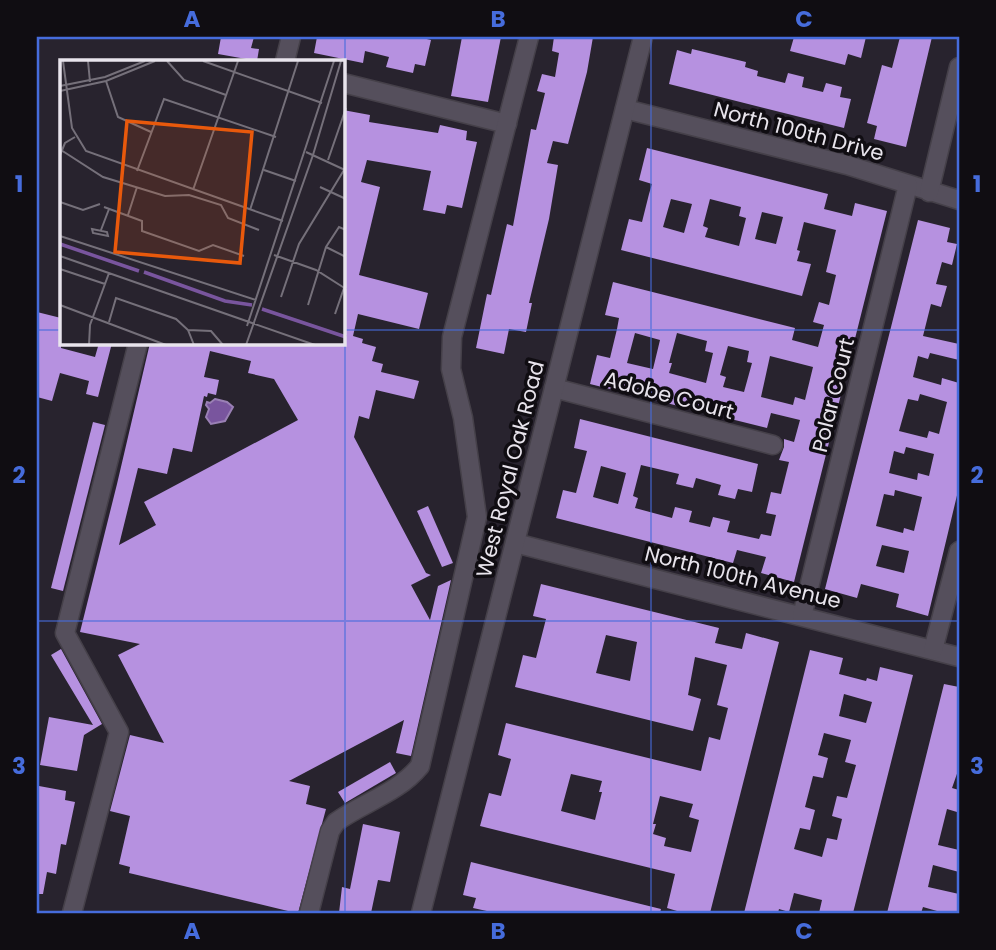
<svg xmlns="http://www.w3.org/2000/svg" width="996" height="950" viewBox="0 0 996 950" font-family="Poppins,sans-serif">
<style>
.water{fill:#79559e;stroke:#9a80b5;stroke-width:2}
.building{fill:#b691e0;fill-rule:evenodd}
.lines{fill:none;stroke-linecap:round;stroke-linejoin:round}
.street-casing{stroke:#454049;stroke-width:21}
.street{stroke:#554f5c;stroke-width:18}
.grid{fill:none;stroke:#466cdc;stroke-width:2;stroke-opacity:0.55}
.labels{text-anchor:middle;dominant-baseline:central;stroke-width:7;stroke-linejoin:round;paint-order:stroke}
.street-label{font-size:21px;fill:#e8e4ec;stroke:#100d12}
.inset-river{fill:none;stroke:#79559e;stroke-width:3.5}
.inset-road{fill:none;stroke:#75707a;stroke-width:2}
.view{fill:#e8590c;fill-opacity:0.15;stroke:#e8590c;stroke-width:3.5}
.inset-edge{fill:none;stroke:#e8e4ec;stroke-width:3.5}
.neatline{fill:none;stroke:#466cdc;stroke-width:2.5}
.grid-label{font-size:23px;text-anchor:middle;font-weight:bold;fill:#466cdc}
</style>
<rect width="100%" height="100%" fill="#28232e"/>
<path class="water" d="M 215,399 L 227,402 L 233,407 L 225,421 L 211,424 L 206,417 L 209,409 L 206,405 L 207,402 L 210,403 Z"/>
<g class="building">
<path d="M 221,37 L 254,37 L 251,48 L 259,49 L 257,61 L 218,54 Z"/>
<path d="M 317,37 L 418,37 L 431,40 L 425,66 L 415,64 L 413,73 L 386,67 L 389,57 L 365,51 L 363,63 L 314,53 Z"/>
<path d="M 462,37 L 501,37 L 488,102 L 451,96 Z"/>
<path d="M 554,37 L 593,37 L 587,72 L 568,144 L 553,141 L 547,163 L 558,165 L 549,219 L 529,303 L 532,303 L 526,332 L 509,329 L 504,354 L 476,348 L 487,294 L 491,295 L 507,224 L 513,226 L 531,129 L 536,130 L 545,93 L 537,91 L 542,74 L 555,77 L 559,53 L 552,51 Z"/>
<path d="M 794,37 L 866,37 L 861,58 L 848,54 L 845,65 L 790,51 Z"/>
<path d="M 900,37 L 932,37 L 906,147 L 874,139 L 877,126 L 867,123 L 882,65 L 892,68 Z"/>
<path d="M 692,49 L 746,62 L 745,67 L 758,71 L 757,76 L 785,83 L 788,73 L 804,77 L 802,87 L 823,92 L 826,83 L 842,87 L 840,97 L 851,99 L 844,128 L 669,84 L 677,50 L 691,54 Z"/>
<path d="M 343,110 L 370,115 L 369,122 L 438,133 L 440,125 L 467,131 L 466,140 L 477,142 L 462,208 L 447,205 L 445,214 L 423,210 L 431,171 L 367,160 L 361,182 L 380,187 L 359,275 L 428,293 L 419,329 L 358,314 L 353,336 L 363,339 L 362,343 L 376,347 L 372,361 L 383,364 L 381,372 L 419,381 L 414,399 L 376,390 L 369,419 L 359,416 L 354,437 L 426,573 L 431,575 L 411,585 L 430,620 L 438,586 L 451,580 L 411,756 L 396,753 L 404,720 L 289,781 L 310,786 L 306,804 L 326,809 L 298,913 L 287,913 L 288,911 L 129,873 L 130,867 L 119,864 L 130,816 L 110,811 L 130,735 L 164,743 L 118,655 L 140,644 L 80,632 L 117,484 L 150,343 L 343,343 ZM 210,351 L 251,361 L 248,373 L 274,379 L 298,420 L 144,502 L 156,525 L 119,545 L 138,468 L 167,474 L 173,448 L 192,452 L 204,396 L 207,397 L 208,393 L 216,395 L 219,380 L 204,377 Z"/>
<path d="M 647,148 L 828,194 L 824,209 L 852,216 L 855,203 L 887,211 L 794,582 L 761,573 L 766,557 L 737,550 L 733,563 L 556,518 L 563,490 L 576,493 L 587,451 L 574,448 L 580,419 L 758,464 L 752,492 L 738,489 L 735,499 L 718,495 L 721,485 L 696,478 L 693,488 L 676,484 L 679,474 L 641,465 L 633,496 L 638,498 L 635,508 L 672,518 L 675,507 L 692,511 L 689,522 L 710,527 L 713,517 L 730,521 L 727,532 L 759,539 L 761,534 L 771,536 L 776,515 L 766,513 L 771,492 L 781,494 L 789,462 L 779,460 L 784,447 L 784,439 L 794,442 L 800,420 L 771,413 L 767,428 L 590,384 L 597,355 L 610,358 L 617,329 L 619,318 L 605,315 L 613,282 L 795,328 L 792,340 L 818,347 L 824,325 L 813,322 L 819,302 L 829,305 L 836,275 L 826,272 L 836,230 L 804,222 L 797,250 L 800,251 L 797,261 L 811,264 L 802,296 L 621,250 L 629,219 L 642,222 L 649,194 L 652,184 L 639,180 ZM 671,199 L 692,204 L 684,233 L 663,227 ZM 710,199 L 741,207 L 739,216 L 746,218 L 739,246 L 705,237 L 708,228 L 703,226 ZM 762,212 L 783,217 L 776,244 L 755,239 ZM 635,333 L 660,340 L 653,369 L 627,363 ZM 677,333 L 707,341 L 705,351 L 713,353 L 706,383 L 669,373 L 672,363 L 669,363 ZM 728,346 L 749,351 L 747,362 L 752,363 L 744,392 L 723,387 L 726,377 L 720,375 ZM 770,356 L 813,367 L 805,400 L 795,397 L 793,405 L 761,397 ZM 601,466 L 626,473 L 618,504 L 593,497 Z"/>
<path d="M 918,220 L 950,228 L 947,242 L 957,244 L 952,265 L 942,262 L 936,284 L 947,286 L 941,307 L 931,304 L 923,336 L 959,344 L 959,360 L 930,353 L 928,359 L 918,356 L 913,377 L 941,385 L 942,378 L 959,383 L 959,487 L 928,616 L 896,607 L 899,594 L 861,584 L 857,598 L 825,589 ZM 920,394 L 947,402 L 939,434 L 929,431 L 927,438 L 899,431 L 908,399 L 918,401 ZM 906,447 L 934,454 L 929,476 L 918,473 L 917,480 L 889,473 L 894,451 L 904,454 ZM 895,490 L 922,497 L 914,531 L 904,528 L 903,533 L 876,526 L 884,494 L 894,496 ZM 882,545 L 909,551 L 904,573 L 876,566 Z"/>
<path d="M 37,312 L 61,318 L 61,348 L 95,357 L 99,343 L 112,343 L 98,397 L 86,394 L 89,381 L 60,373 L 52,401 L 37,397 Z"/>
<path d="M 93,422 L 105,425 L 63,591 L 51,588 Z"/>
<path d="M 428,506 L 453,563 L 442,567 L 417,511 Z"/>
<path d="M 541,584 L 719,628 L 715,643 L 742,649 L 746,633 L 779,642 L 710,913 L 676,913 L 677,911 L 667,908 L 675,874 L 480,826 L 489,793 L 501,796 L 511,759 L 498,755 L 506,723 L 701,771 L 709,737 L 720,740 L 728,708 L 717,705 L 727,665 L 695,657 L 688,695 L 701,699 L 693,731 L 515,687 L 523,655 L 536,658 L 546,619 L 533,616 ZM 606,635 L 637,642 L 630,681 L 596,673 ZM 571,774 L 602,781 L 599,792 L 602,792 L 595,820 L 561,811 ZM 660,796 L 693,804 L 689,817 L 699,820 L 691,852 L 664,846 L 666,838 L 653,834 L 656,824 L 653,824 Z"/>
<path d="M 61,649 L 102,724 L 84,735 L 77,771 L 40,765 L 49,717 L 93,725 L 51,655 Z"/>
<path d="M 810,650 L 843,658 L 839,674 L 866,681 L 867,678 L 877,681 L 880,667 L 913,675 L 853,913 L 819,913 L 822,900 L 794,893 L 789,912 L 779,909 L 778,913 L 744,913 ZM 844,694 L 872,702 L 866,723 L 839,716 ZM 824,733 L 851,740 L 845,762 L 856,765 L 847,798 L 837,796 L 832,816 L 842,819 L 837,840 L 827,838 L 822,857 L 794,849 L 800,828 L 810,830 L 815,810 L 805,807 L 813,776 L 823,778 L 828,758 L 818,755 Z"/>
<path d="M 944,684 L 959,687 L 959,768 L 952,788 L 959,790 L 959,804 L 957,812 L 947,809 L 938,845 L 959,850 L 959,872 L 933,865 L 928,887 L 959,894 L 959,913 L 944,913 L 923,907 L 921,913 L 887,913 Z"/>
<path d="M 390,762 L 396,773 L 345,803 L 338,792 Z"/>
<path d="M 39,786 L 66,791 L 65,800 L 75,802 L 66,845 L 61,844 L 56,874 L 47,872 L 43,894 L 37,894 L 37,797 Z"/>
<path d="M 363,824 L 400,832 L 390,882 L 378,880 L 371,913 L 339,913 L 342,887 L 350,889 Z"/>
<path d="M 471,862 L 661,909 L 660,913 L 496,913 L 473,908 L 476,898 L 463,895 Z"/>
</g>
<g class="lines">
<g class="street-casing">
<g id="street">
<path d="M 285,61 L 291,37"/>
<path d="M 343,83 L 507,124"/>
<path d="M 625,109 L 847,165 L 959,200"/>
<path d="M 929,192 L 959,67"/>
<path d="M 554,388 L 773,445"/>
<path d="M 515,543 L 959,657"/>
<path d="M 802,616 L 908,185"/>
<path d="M 933,650 L 959,551"/>
<path d="M 72,913 L 119,732 L 65,633 L 138,343"/>
<path d="M 309,913 L 330,831 L 336,822 C 364,802 398,793 420,766 L 477,517 L 463,418 L 451,369 L 452,337 L 529,37"/>
<path d="M 421,913 L 643,37"/>
</g>
</g>
<use href="#street" class="street"/>
</g>
<path class="grid" d="M 345,37 L 345,913M 651,37 L 651,913M 37,330 L 61,330M 343,330 L 959,330M 37,621 L 959,621"/>
<g class="labels">
<g class="street-label">
<text transform="translate(799 131) rotate(15)">North 100th Drive</text>
<text transform="translate(669 395) rotate(15)">Adobe Court</text>
<text transform="translate(833 395) rotate(-76)">Polar Court</text>
<text transform="translate(510 469) rotate(-76)">West Royal Oak Road</text>
<text transform="translate(743 577) rotate(14)">North 100th Avenue</text>
</g>
</g>
<g transform="translate(60 60)">
<rect width="285" height="285" fill="#28232e"/>
<path class="inset-river" d="M 0,184 L 79,211M 84,212 L 165,241 L 192,245M 202,249 L 286,277"/>
<path class="inset-road" d="M 3,1 L 12,68 L 26,91 L 223,161M 28,1 L 30,22M 107,1 L 124,20 L 166,35M 143,1 L 262,43M 46,21 L 58,57 L 91,72M 0,26 L 45,17 L 85,1M 0,31 L 46,21 L 95,1M 1,90 L 43,117 L 105,136 L 129,135 L 161,145 L 168,158 L 199,170M 246,92 L 285,110M 0,95 L 5,83 L 15,77M 268,100 L 286,48M 204,110 L 236,121M 77,111 L 104,39 L 216,77M 260,127 L 286,139M 133,130 L 178,1M 0,142 L 23,150 L 40,144M 44,147 L 82,161 L 82,171 L 139,191 L 153,185 L 184,196M 190,150 L 238,1M 68,155 L 77,127M 32,169 L 47,172 L 48,176 L 33,173 ZM 41,170 L 49,149M 0,176 L 196,240M 266,187 L 286,197M 214,195 L 256,210 L 286,229M 0,196 L 255,285M 0,209 L 45,224M 221,237 L 239,184 L 284,110M 0,245 L 106,285M 248,245 L 266,187 L 279,167 L 286,170M 275,254 L 284,228M 49,262 L 56,238 L 116,259 L 128,270 L 134,285M 187,266 L 274,1M 128,270 L 151,271 L 163,285M 29,285 L 30,265 L 49,213M 186,285 L 253,95 L 281,1"/>
<path class="view" d="M 67,61 L 192,72 L 180,203 L 55,192 Z"/>
<rect width="285" height="285" class="inset-edge"/>
</g>
<rect width="996" height="950" fill="none" stroke="#100d12" stroke-width="77"/>
<rect x="38" y="38" width="920" height="874" class="neatline"/>
<g class="grid-label">
<text x="192" y="27">A</text>
<text x="498" y="27">B</text>
<text x="804" y="27">C</text>
<text x="19" y="192">1</text>
<text x="977" y="192">1</text>
<text x="19" y="483">2</text>
<text x="977" y="483">2</text>
<text x="19" y="774">3</text>
<text x="977" y="774">3</text>
<text x="192" y="939">A</text>
<text x="498" y="939">B</text>
<text x="804" y="939">C</text>
</g>
</svg>
